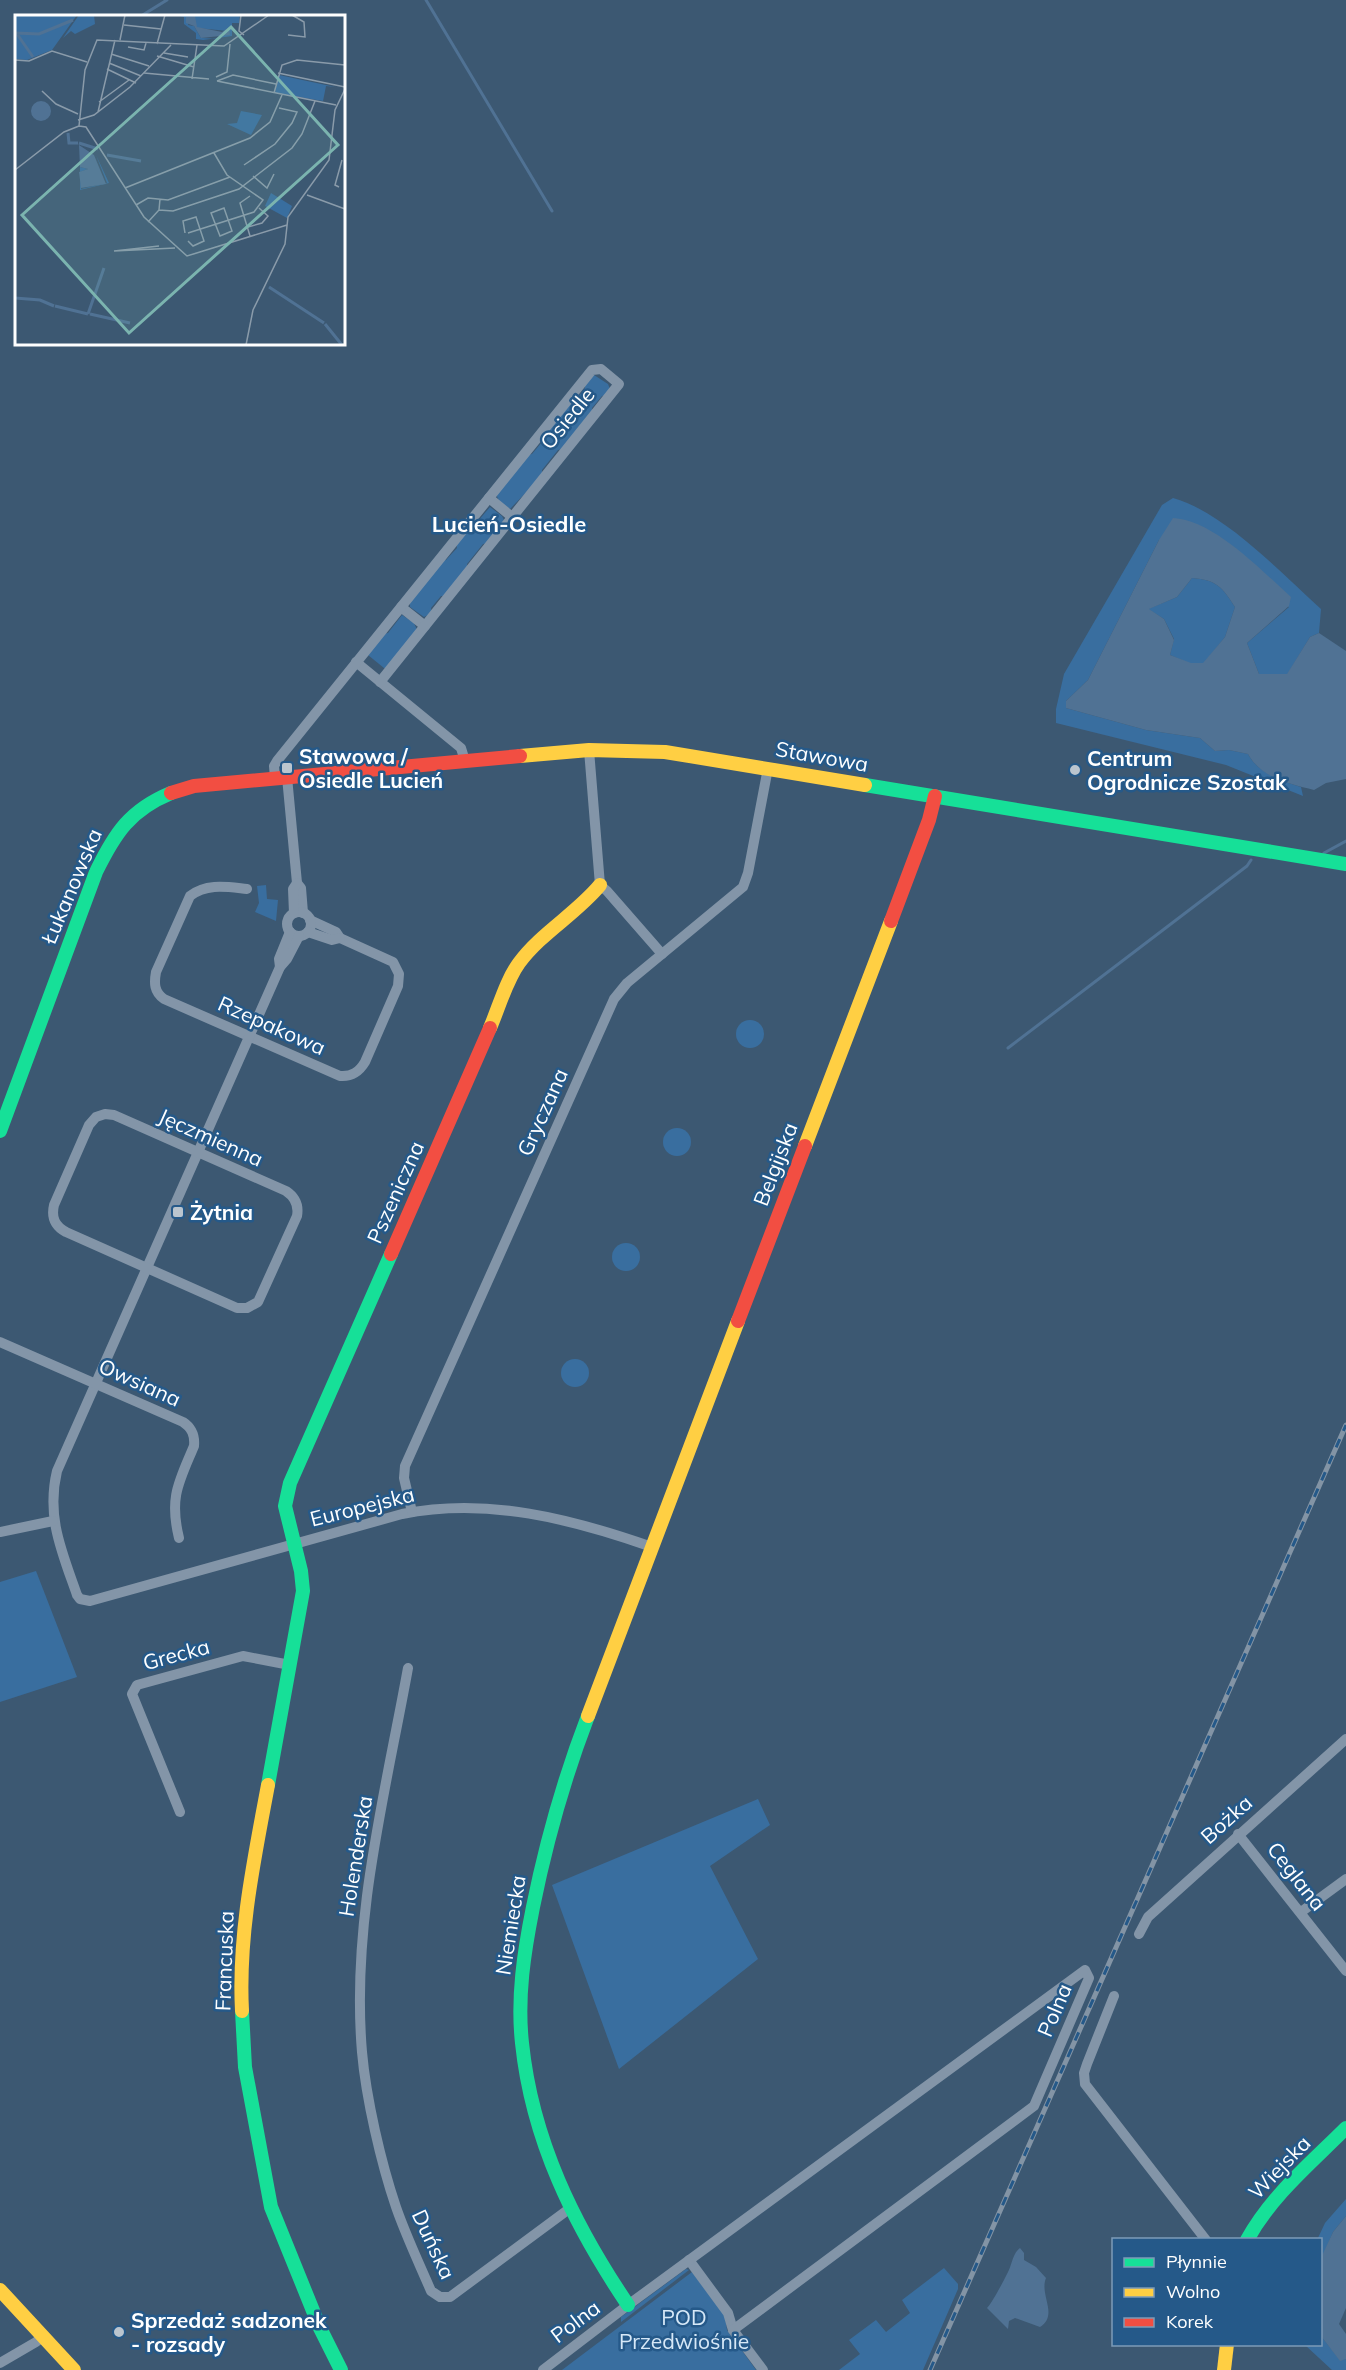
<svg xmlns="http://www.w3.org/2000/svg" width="1346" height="2370" viewBox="0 0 1346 2370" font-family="Mulish,sans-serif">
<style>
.green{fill:#396e9f}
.water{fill:#507294;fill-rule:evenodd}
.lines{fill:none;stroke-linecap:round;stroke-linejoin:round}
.stream{stroke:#507294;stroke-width:3}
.street{stroke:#8395a8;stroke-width:10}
.fast{stroke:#16e098;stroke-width:14}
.slow{stroke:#ffcf43;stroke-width:14}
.jam{stroke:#f24e42;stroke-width:14}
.rail-casing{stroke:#8394a5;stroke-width:5}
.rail{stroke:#255989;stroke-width:3;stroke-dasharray:9;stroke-linecap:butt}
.poi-dot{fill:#bbc5ce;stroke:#255989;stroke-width:2}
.labels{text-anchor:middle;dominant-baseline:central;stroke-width:5;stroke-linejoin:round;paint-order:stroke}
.street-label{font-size:21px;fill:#fff;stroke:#255989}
.poi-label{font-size:21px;font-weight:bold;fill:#fff;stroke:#255989;text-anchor:start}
.park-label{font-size:21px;fill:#d6e8f7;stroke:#255989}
.neighbourhood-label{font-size:22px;font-weight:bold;fill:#fff;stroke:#255989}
.inset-river{fill:none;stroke:#507294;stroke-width:3}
.inset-road{fill:none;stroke:#8a9baa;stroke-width:1.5}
.view{fill:#7bb4af;fill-opacity:0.15;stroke:#7bb4af;stroke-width:3}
.inset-edge{fill:none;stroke:#fff;stroke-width:3}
</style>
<rect width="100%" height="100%" fill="#3c5872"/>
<g class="green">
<path d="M 594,375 L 608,384 L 610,389 L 607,395 L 602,396 L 592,408 L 592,414 L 564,449 L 558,450 L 542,470 L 542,476 L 510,509 L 499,501 L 496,494 L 527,455 L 532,454 L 542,442 L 542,436 L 569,402 L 575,401 L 585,388 L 584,383 Z"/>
<path d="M 1173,498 C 1224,512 1281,573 1321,609 L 1319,633 L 1310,637 L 1287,675 L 1259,674 L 1247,643 L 1289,607 L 1159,540 L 1088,680 L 1066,701 L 1066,708 L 1146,730 L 1200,738 L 1215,751 L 1229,750 L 1248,754 C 1258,773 1281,781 1301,787 L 1303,796 L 1226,765 L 1056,723 L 1056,709 L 1064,674 L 1162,505 Z"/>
<path d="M 490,507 L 502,516 L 504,520 L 488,543 L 483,544 L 467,564 L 467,569 L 446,596 L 441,596 L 431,608 L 432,613 L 424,617 L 410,607 L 410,600 L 441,561 L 446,560 L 457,548 L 456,542 L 472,522 L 478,521 Z"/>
<path d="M 1192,578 C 1217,580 1222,587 1235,607 L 1225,637 L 1204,663 L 1191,664 L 1170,655 L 1174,639 L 1164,619 L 1148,609 L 1177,597 Z"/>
<path d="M 402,615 L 414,623 L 417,630 L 388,668 L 384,668 L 368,655 L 383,634 L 388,633 Z"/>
<path d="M 266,885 L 267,899 L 278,900 L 276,921 L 255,912 L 259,903 L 257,886 Z"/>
<circle cx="750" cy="1034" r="14"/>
<circle cx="677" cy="1142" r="14"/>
<circle cx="626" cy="1257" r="14"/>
<circle cx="575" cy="1373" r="14"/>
<path d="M 36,1571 L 77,1677 L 0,1702 L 0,1582 Z"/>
<path d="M 758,1799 L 770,1825 L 710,1866 L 758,1959 L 619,2069 L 552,1885 Z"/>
<path d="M 1346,2199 L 1346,2216 L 1333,2232 L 1321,2260 L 1320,2240 L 1317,2240 L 1325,2223 Z"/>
<path d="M 944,2268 L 958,2284 L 958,2289 L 923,2370 L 839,2370 L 860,2354 L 849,2340 L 876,2320 L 886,2332 L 910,2313 L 902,2300 Z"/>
<path d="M 686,2269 L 689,2270 L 621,2322 L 621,2317 Z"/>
<path d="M 692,2272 L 725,2316 L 727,2330 L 756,2370 L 562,2370 Z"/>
<path d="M 1321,2336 L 1340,2360 L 1346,2359 L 1346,2370 L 1332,2370 L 1305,2345 L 1320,2344 Z"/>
</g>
<g class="water">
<path d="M 1173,518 C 1214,520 1262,571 1291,597 L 1289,606 L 1247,643 L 1259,674 L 1287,674 L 1310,637 L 1319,633 L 1346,651 L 1346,779 L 1326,783 L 1314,790 C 1290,784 1261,778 1248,754 L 1229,750 L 1215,751 L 1200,738 L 1146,730 L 1066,708 L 1066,701 L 1088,680 L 1159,540 ZM 1192,578 C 1217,580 1222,587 1235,607 L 1225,637 L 1203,663 L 1191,663 L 1170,655 L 1174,640 L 1164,619 L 1149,609 L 1177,597 Z"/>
<path d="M 1346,2216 L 1346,2308 L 1339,2324 L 1346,2334 L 1346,2359 L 1340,2361 L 1321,2336 L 1320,2260 L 1333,2232 Z"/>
<path d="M 1020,2248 L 1024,2253 L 1024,2260 L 1036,2267 L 1046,2278 C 1039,2295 1059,2315 1040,2327 L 1015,2318 L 1009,2321 L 1008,2329 L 987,2308 C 992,2303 1003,2282 1007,2274 C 1012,2266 1012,2254 1020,2248 Z"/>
</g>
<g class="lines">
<g class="stream">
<path d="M 426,0 L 552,211"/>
<path d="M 141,16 L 167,0"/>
<path d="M 1324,853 L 1346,841"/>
<path d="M 1008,1048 L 1247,866 L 1251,860"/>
</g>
<g class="street">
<path d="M 489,498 L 512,517"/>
<path d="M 401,607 L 425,626"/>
<path d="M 356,662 L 461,748 L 465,761"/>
<path d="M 589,750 L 600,885 L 607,891 L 662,954"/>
<path d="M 287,777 L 297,883 L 301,888 L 303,913"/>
<path d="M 275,778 L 274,766 L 277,761 L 592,370 L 601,369 L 619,384 L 380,682"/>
<path d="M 247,889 C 227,887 207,883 190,896 L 156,972 C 154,983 154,992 164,999 L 340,1076 C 352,1077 359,1072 365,1062 L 398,986 L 399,974 L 393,962 L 340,938 L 336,932 L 310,920"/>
<circle cx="299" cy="924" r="12"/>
<path d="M 294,913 L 293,889 L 297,883"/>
<path d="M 308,932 L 332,940 L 340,938"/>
<path d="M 299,936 L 287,959 L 280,967 L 57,1471 C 46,1517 62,1552 77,1595 L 80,1599 L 90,1601 L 402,1514 C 488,1497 572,1519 652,1547"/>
<path d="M 280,967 L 279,959 L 290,932"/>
<path d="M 105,1114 L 114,1115 L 286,1191 C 295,1197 299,1205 297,1216 L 258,1302 L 247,1308 L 237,1308 L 66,1232 C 55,1226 51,1218 54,1205 L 89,1125 L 96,1117 Z"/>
<path d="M 0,1342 L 183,1422 C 192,1428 195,1435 194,1446 C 179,1482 169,1497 179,1538"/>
<path d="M 412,1512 L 404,1478 L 405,1466 L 614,999 L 627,983 L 743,887 L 748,873 L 768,768"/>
<path d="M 0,1532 L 53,1521"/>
<path d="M 408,1668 C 385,1795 351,1922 362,2052 C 366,2098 381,2163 396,2207 C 406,2236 419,2263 431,2291 L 440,2297 L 450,2297 L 569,2209"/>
<path d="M 180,1812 L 132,1694 L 137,1685 L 243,1656 L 290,1665"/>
<path d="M 1238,1834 L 1346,1971"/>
<path d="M 1301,1912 L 1346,1879"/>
<path d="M 1139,1934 L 1148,1917 L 1346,1739"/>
<path d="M 1114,1996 L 1087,2064 L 1084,2073 L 1085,2084 L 1206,2240"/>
<path d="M 689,2260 L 728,2313 L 733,2330 L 763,2370"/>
<path d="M 0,2363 L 36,2342 L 43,2336"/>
<path d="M 543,2370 L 628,2305 L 1085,1970 L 1089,1978 L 1034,2106 L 733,2330"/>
</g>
<g class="fast">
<path d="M 865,785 L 1346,864"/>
<path d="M 0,1131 L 96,872 C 115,833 130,810 171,793"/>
<path d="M 588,1716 C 563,1781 547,1838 533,1907 C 524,1952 517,1997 522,2043 C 532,2140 574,2225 628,2305"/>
<path d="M 268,1785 L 303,1591 L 301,1571 L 285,1506 L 290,1483 L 391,1254"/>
<path d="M 242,2011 L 245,2067 L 271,2207 L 320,2328 L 341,2370"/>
<path d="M 1247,2240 C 1272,2195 1310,2164 1346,2128"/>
</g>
<g class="slow">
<path d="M 520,756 L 589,750 L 665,752 L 865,785"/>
<path d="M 490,1028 C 499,1007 506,981 519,963 C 541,933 576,914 600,885"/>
<path d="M 805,1146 L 891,921"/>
<path d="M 588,1716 L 738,1321"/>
<path d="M 242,2011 C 238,1935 254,1860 268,1785"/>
<path d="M 0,2290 L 74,2370"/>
<path d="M 1224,2370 L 1227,2344"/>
</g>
<g class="jam">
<path d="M 171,793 L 194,786 L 520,756"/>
<path d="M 891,921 L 929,820 L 935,796"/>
<path d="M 391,1254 L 490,1028"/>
<path d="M 738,1321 L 805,1146"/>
</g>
<g class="rail-casing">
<path id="rail" d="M 930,2370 L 1346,1425"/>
</g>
<use href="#rail" class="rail"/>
</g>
<g class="poi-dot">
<rect x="281" y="762" width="12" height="12" rx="3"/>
<circle cx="1075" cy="770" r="6"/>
<rect x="172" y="1206" width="12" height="12" rx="3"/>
<circle cx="119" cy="2332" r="6"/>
</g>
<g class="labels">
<g class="street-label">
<text transform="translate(567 418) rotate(-51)">Osiedle</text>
<text transform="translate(822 756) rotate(10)">Stawowa</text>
<text transform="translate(71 886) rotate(-67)">Łukanowska</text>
<text transform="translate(272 1025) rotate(24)">Rzepakowa</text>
<text transform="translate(542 1112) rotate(-66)">Gryczana</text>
<text transform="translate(211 1137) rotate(24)">Jęczmienna</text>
<text transform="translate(775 1164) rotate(-69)">Belgijska</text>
<text transform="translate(395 1192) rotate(-66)">Pszeniczna</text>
<text transform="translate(140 1382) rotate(24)">Owsiana</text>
<text transform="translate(362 1506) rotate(-14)">Europejska</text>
<text transform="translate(176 1654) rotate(-15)">Grecka</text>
<text transform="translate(1226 1819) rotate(-42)">Bożka</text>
<text transform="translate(355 1856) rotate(-81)">Holenderska</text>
<text transform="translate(1297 1876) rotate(52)">Ceglana</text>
<text transform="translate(510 1925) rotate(-81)">Niemiecka</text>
<text transform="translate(224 1961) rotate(-88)">Francuska</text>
<text transform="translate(1054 2010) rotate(-67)">Polna</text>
<text transform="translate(1279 2167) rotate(-46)">Wiejska</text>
<text transform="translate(434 2244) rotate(65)">Duńska</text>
<text transform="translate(575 2321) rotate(-37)">Polna</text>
</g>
<g class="poi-label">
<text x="299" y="756">Stawowa /<tspan x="299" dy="24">Osiedle Lucień</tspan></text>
<text x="1087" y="758">Centrum<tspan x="1087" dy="24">Ogrodnicze Szostak</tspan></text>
<text x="190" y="1212">Żytnia</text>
<text x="131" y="2320">Sprzedaż sadzonek<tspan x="131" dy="24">- rozsady</tspan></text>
</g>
<g class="park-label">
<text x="684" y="2317">POD<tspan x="684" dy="24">Przedwiośnie</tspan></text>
</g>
<g class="neighbourhood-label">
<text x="509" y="524">Lucień-Osiedle</text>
</g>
</g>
<g transform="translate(15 15)">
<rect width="330" height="330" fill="#3c5872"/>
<path d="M 0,0 L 62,0 L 37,35 L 12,45 L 0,44 ZM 64,0 L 79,0 L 80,9 L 60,19 L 56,16 L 48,23 ZM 161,0 L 225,0 L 224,8 L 217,8 L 217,21 L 188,25 L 181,24 L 181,18 L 169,9 L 169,2 ZM 177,2 L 182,13 L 213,16 L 205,24 L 186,23 L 179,11 L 173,10 ZM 264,60 L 320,72 L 311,71 L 308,86 L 260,78 ZM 226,96 L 247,100 L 236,120 L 212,109 L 222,108 ZM 81,140 L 94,168 L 65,175 L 65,152 L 73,154 L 65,157 L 66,174 L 92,168 ZM 256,178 L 277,191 L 272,203 L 250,191 Z" fill="#396e9f" fill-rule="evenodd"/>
<path d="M 180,1 L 182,12 L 207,17 L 214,12 L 215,20 L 186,23 L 179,11 L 171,8 L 171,2 ZM16 96a10 10 0 1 1 20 0a10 10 0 1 1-20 0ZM 64,130 L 79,140 L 91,169 L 66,173 L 64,157 L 73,154 L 65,152 Z" fill="#507294"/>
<path class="inset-river" d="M 0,18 L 24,19 L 58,5M 2,19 L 18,42M 53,118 L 54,128 L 63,128M 64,128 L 83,134M 92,140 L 126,146M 254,272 L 309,308M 0,283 L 25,285 L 39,291M 40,291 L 73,299M 73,299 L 89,253M 75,299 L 115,308M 310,309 L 327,330"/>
<path class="inset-road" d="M 226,0 L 224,16 L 229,20M 109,10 L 146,14M 273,20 L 290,22 L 289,7 L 277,0M 105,25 L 110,0M 142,29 L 150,0M 113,32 L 129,35 L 131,28M 149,38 L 173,42M 96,39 L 134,51M 142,41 L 179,52M 0,45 L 14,46 L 37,36 L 72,47M 94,48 L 126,61M 92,54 L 121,68M 129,58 L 194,64M 263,58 L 330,72M 201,62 L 212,57 L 215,29M 177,64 L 182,30M 202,66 L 321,90M 202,66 L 218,60 L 261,69M 27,76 L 41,89 L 63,99M 259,78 L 267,50 L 282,45 L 330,50M 84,87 L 114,65M 83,97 L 100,25M 63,105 L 79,100 L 115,72 L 156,30M 64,111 L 71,112 L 129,202 L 172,241 L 272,210M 64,111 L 70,55 L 82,25 L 209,31 L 254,0M 229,150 L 260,129 L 277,108 L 282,97 L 264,93M 0,155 L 49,117 L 64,111M 238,161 L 252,173 L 259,159M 324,172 L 320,170 L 327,145M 110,173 L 235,123 L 255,107 L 267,80M 292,180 L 330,194M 235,181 L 225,188 L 235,221M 121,190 L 133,183 L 153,185 L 215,162M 209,193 L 217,216 L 205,221 L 196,198 ZM 144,195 L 158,196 L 224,174 L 277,133 L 287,119 L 300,86M 133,207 L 144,195 L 145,184M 233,212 L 247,208 L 253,201 L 244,193M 170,218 L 168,206 L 181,202 L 189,226 L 178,231 L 173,226M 173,218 L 239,197 L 248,185 L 212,160 L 199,138M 144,231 L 99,236 L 160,233M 231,330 L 238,295 L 270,229 L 273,202 L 314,145 L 320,95 L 330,74"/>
<path class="view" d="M 216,12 L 323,130 L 114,318 L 7,200 Z"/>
<rect width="330" height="330" class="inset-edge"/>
</g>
<rect x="1112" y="2238" width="210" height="108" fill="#255989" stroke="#7c9bb8" stroke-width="1.5"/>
<rect x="1124" y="2258" width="30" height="9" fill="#16e098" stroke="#7c9bb8" stroke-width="1.5"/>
<text x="1166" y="2268" font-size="18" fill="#ffffff">Płynnie</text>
<rect x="1124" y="2288" width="30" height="9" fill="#ffcf43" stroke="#7c9bb8" stroke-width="1.5"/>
<text x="1166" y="2298" font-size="18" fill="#ffffff">Wolno</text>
<rect x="1124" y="2318" width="30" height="9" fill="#f24e42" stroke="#7c9bb8" stroke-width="1.5"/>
<text x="1166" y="2328" font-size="18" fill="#ffffff">Korek</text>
</svg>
